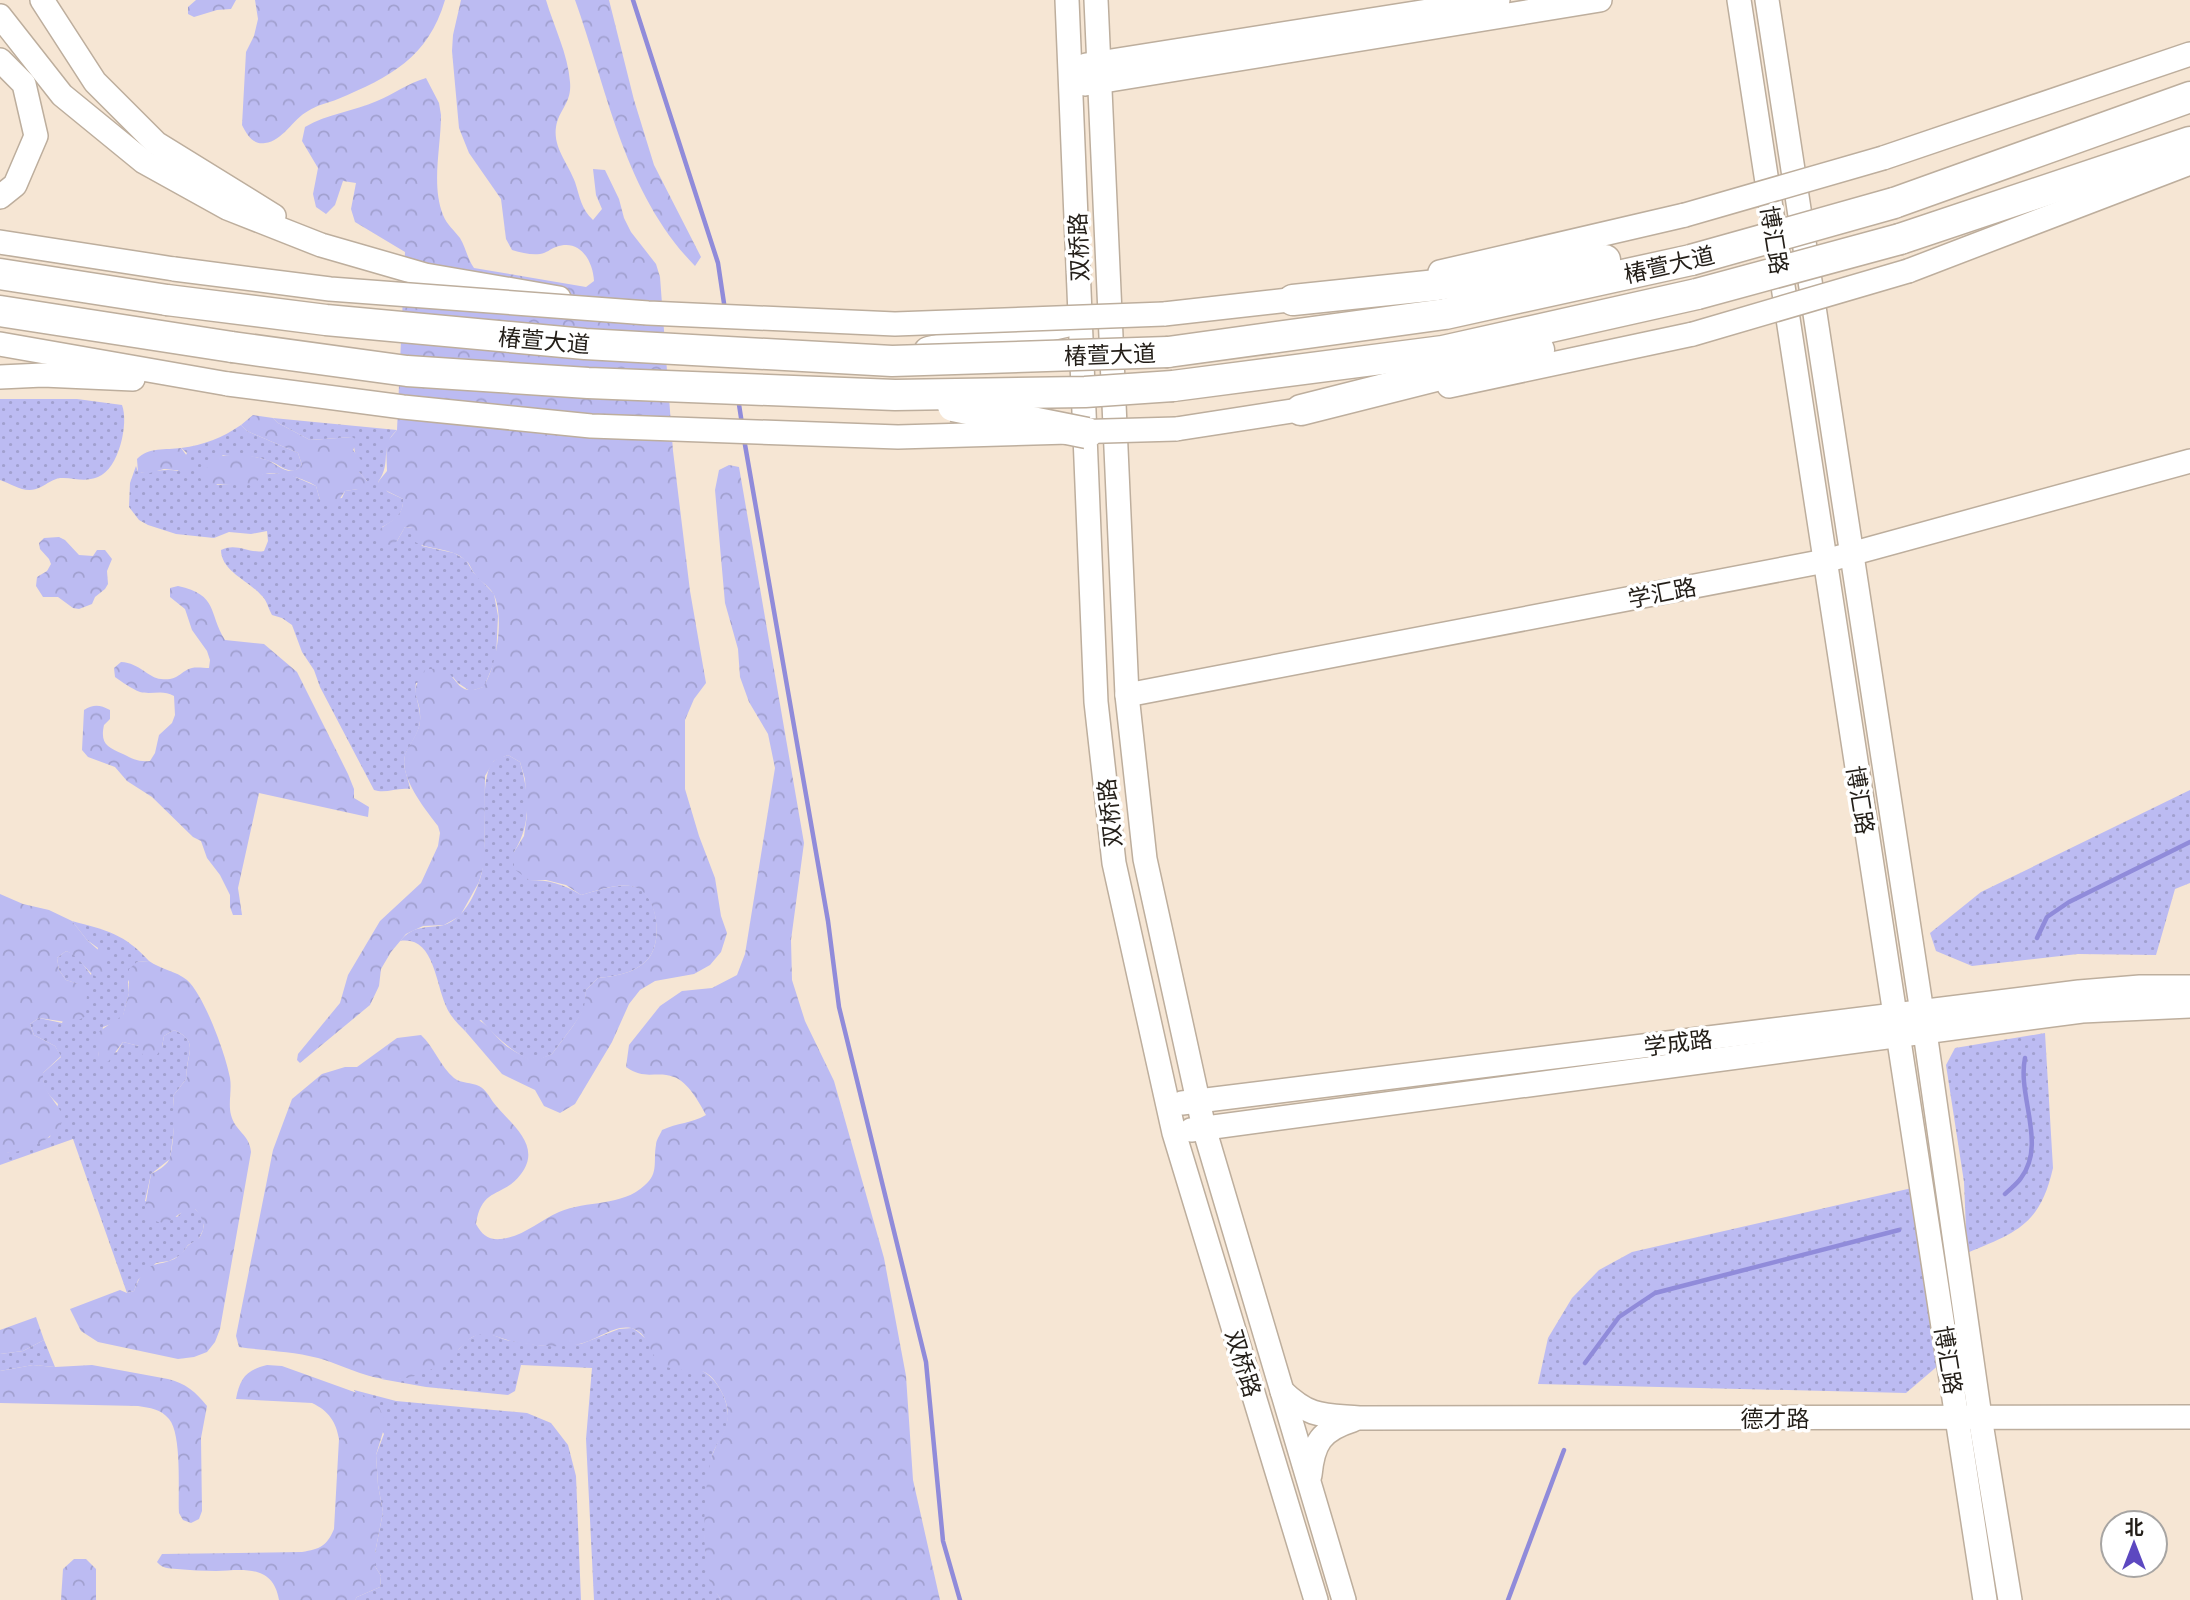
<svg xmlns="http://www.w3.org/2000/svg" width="2190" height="1600" viewBox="0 0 2190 1600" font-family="Manrope,'Noto Sans SC',sans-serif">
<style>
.grass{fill:url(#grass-dots)}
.forest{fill:url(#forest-crowns)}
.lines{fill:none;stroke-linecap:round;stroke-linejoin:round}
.stream{stroke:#908bda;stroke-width:4.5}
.secondary-casing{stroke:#bdae9d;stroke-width:26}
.highway-casing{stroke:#bdae9d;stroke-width:33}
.secondary{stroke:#fff;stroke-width:23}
.highway{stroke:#fff;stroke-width:30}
.secondary-bridge-casing{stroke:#bdae9d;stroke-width:26;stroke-linecap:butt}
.highway-bridge-casing{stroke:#bdae9d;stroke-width:33;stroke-linecap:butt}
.secondary-bridge{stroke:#fff;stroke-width:23}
.highway-bridge{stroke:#fff;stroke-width:30}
.labels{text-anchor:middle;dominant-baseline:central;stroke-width:7;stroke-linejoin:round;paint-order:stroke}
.street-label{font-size:23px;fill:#231e18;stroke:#fff}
</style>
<defs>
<pattern id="grass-dots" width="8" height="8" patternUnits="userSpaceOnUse" patternTransform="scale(1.75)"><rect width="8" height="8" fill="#bcbbf2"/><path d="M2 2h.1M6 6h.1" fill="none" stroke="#a1a0cf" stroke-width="1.8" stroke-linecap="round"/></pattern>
<pattern id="forest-crowns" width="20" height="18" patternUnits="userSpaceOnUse" patternTransform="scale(1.75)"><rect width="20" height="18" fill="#bcbbf2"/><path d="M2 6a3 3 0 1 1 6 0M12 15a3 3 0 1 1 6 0" fill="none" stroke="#a1a0cf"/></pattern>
</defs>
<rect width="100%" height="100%" fill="#f6e6d4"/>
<g class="grass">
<path d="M 0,399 L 77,399 L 122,405 C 129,423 119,469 98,477 C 83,483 74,477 60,478 C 53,479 47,484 41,487 C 26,495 14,485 0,480 Z"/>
<path d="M 273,418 L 397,430 C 378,447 393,462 378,482 L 388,492 L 403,499 C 404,514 394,521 382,527 L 397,541 L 405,527 L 413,528 L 422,546 L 454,553 L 466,560 L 473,572 L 494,594 L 498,616 L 496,658 L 484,687 L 470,691 L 458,683 L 453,677 L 416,683 C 414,697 421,707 420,721 C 419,737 405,747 404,762 C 404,771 409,780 410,789 C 397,787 386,794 374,790 L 320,687 L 314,670 L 302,652 L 292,625 L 282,618 L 272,615 C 268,608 267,600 261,595 C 249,581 221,571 221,550 C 237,542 249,554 264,551 L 268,541 L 267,531 L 251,534 L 229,532 L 214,538 L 176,534 L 148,525 L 139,520 L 129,507 L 130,483 L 136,466 L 138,472 C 152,473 164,468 178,471 L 187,453 L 181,448 C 204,445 222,438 241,425 L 247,431 L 298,453 L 302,465 L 295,471 C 284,471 279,464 269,461 C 255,455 238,456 223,455 L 208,469 L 217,485 L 247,483 L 263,474 L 286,473 L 316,486 L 320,500 L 342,498 L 345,491 L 358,489 L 367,481 L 359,472 L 352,437 L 310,440 L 278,423 Z"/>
<path d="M 508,755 L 520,762 C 529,794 532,823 514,852 L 529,880 C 549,880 564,884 581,895 C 597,891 624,880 640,889 C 659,901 662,943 648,959 C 636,973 616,976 598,978 L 586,990 L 585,1008 L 573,1026 L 552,1054 L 534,1062 C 512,1052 497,1038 481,1020 L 465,1028 L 466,1032 C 458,1024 450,1016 446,1006 C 435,982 434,936 400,941 C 415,924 425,929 444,925 C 463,919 474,897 480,879 C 490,850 477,780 493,762 C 496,758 503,757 508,755 Z"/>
<path d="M 2190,790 L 2190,883 L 2175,889 L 2156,955 L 2078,954 L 1972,966 L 1936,951 L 1930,933 L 1981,892 Z"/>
<path d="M 72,921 C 106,930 125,934 149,961 L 137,962 L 128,982 L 129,993 L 123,1016 L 114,1023 L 103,1027 L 98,1057 L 117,1052 L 123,1042 L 139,1046 L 162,1047 L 164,1036 L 174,1030 C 202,1042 184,1056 187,1078 L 173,1096 L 175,1119 L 170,1159 L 151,1174 L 145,1201 L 177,1217 L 185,1209 L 195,1209 L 203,1217 L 203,1230 L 198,1240 L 188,1245 L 181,1255 L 169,1261 L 156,1263 L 138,1280 L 134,1291 L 127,1293 L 73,1139 L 0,1165 L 0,1153 L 7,1153 L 50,1137 L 58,1104 C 47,1094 42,1087 43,1073 L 61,1057 L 55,1046 L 34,1035 L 30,1024 L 39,1018 L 62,1023 L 78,984 L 66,980 L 59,970 L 57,958 L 66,951 L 76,955 L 91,975 L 98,948 L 87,940 Z"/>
<path d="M 2045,1033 L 2053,1168 C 2040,1225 2017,1232 1967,1253 L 1964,1182 L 1946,1065 L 1955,1048 Z"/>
<path d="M 1912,1188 L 1940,1364 L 1906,1393 L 1538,1384 L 1548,1338 L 1572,1298 L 1599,1270 L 1632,1252 Z"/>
<path d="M 632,1328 C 645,1335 662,1357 674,1369 C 682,1369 693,1367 700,1370 C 718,1377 732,1406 727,1424 C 724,1435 717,1443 713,1453 C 710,1461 711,1472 710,1480 C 705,1519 698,1566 721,1600 L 594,1600 L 586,1439 L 592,1368 L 521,1365 L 515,1391 L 508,1395 L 426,1387 L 381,1379 L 399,1379 L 459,1349 L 467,1340 L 478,1334 L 490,1334 L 506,1340 L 544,1346 L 581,1344 L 619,1329 Z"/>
<path d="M 44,1340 L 55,1367 L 33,1365 L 0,1371 L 0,1354 L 23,1351 Z"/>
<path d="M 354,1390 L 396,1401 L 527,1413 L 551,1423 L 568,1445 L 576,1476 L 581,1600 L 355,1600 L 357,1597 L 380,1587 L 381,1576 L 375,1566 L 375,1553 L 383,1512 L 378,1485 L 376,1455 L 384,1434 Z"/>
</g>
<g class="forest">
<path d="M 196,0 L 236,0 L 231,9 L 217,10 L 194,17 L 188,14 L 188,7 Z"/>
<path d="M 255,0 L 445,0 C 428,58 390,77 338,99 C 328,103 317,105 308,111 C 293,119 283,141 265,143 C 253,145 247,135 242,125 L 246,52 L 254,36 L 258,19 Z"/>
<path d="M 461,0 L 546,0 C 554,27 568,54 570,82 C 572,103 559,109 556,127 C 553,148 568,163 575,182 C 580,197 581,209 593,220 L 602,209 L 596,195 L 593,169 L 605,170 L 619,199 L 624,218 L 631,232 L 656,264 L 660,277 L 673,451 L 690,591 L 706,683 L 694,699 L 685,720 L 685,789 L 699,836 L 715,878 L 721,916 L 727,933 L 721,952 L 710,965 L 694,974 L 655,981 L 640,990 L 629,1004 L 612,1042 L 575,1104 L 560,1113 L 544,1106 L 535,1090 L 502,1074 L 466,1032 L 465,1028 L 476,1019 C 487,1023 494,1035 503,1043 C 512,1051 522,1056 534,1061 L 552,1054 L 573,1026 L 584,1008 L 586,990 L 598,978 C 616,976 636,973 648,959 C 662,943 659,901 639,889 C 624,880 597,891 581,895 L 566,885 L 546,880 L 529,880 L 514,869 L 514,852 L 524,836 L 527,815 L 525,779 L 520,762 L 508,755 L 494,761 L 485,776 L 484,864 L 479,882 L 460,916 L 444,925 L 423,926 L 406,934 L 391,952 L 381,969 L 379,986 L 370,1005 L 300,1063 L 297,1060 L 298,1054 L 340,1003 L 348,975 L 380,921 L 421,883 L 438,846 L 440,833 L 438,826 C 425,809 399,777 405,755 C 409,743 419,734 420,721 C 422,696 406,696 425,670 C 462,661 449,701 483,687 C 497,667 505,614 493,593 C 488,585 479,581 474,573 C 471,569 470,563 465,560 C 451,547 431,551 415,542 L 413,528 L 405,527 L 397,541 L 391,545 C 382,544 379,542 377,532 C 388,521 404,518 403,499 L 381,488 L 378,482 L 387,471 L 386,443 L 397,430 L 405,252 L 355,222 L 351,209 L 356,183 L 343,181 L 335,205 L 326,214 L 316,207 L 313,194 L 318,168 L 302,141 L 305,127 C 327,114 354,111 377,101 C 394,94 408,83 426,78 L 439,103 L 441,115 C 441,147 431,185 443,215 C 447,225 454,230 460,238 C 466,248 467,258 474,268 L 586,287 L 594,281 C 593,261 580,238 556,247 C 550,249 547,253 540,254 C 531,255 522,253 512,250 L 506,239 L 501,199 L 469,153 L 459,128 L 452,51 L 453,35 Z"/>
<path d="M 575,0 L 609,0 L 634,100 L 654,165 L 701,257 L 695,266 C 624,193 608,92 575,0 Z"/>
<path d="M 253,415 L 273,418 L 278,423 L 310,440 L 352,437 L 357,440 L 353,450 L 361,460 L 359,472 L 367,481 L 365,488 L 345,491 L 337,503 L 331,506 L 320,500 L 316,486 C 306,479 274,469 262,475 C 256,479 261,480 254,483 C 246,486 210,485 203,482 L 199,476 C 204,468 212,466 217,457 C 233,453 251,455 267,460 C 275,463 283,472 293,471 C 297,470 298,468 302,465 L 298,453 L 247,431 L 241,425 Z"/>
<path d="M 181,448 L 190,460 L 190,466 L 184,471 L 164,469 L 150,473 L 138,472 L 137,459 C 148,447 166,450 181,448 Z"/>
<path d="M 729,465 L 739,467 L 804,843 L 791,940 L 792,980 L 805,1021 L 834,1081 L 884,1258 L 906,1376 L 913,1480 L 940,1600 L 721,1600 C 719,1596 714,1591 712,1587 C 700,1563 704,1481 712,1456 C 720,1433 735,1424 724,1397 C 705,1354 689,1379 663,1365 C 649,1357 650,1335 634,1329 C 617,1322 596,1341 579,1344 C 573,1346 565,1346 558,1346 C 543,1347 526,1344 511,1341 C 499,1338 488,1331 475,1336 C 468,1338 465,1344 459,1349 C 443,1365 422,1377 399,1379 C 372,1382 343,1365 318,1358 C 292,1351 266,1351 239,1347 L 236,1336 L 273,1150 L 292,1099 L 322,1074 L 345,1067 L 357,1067 L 397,1038 L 421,1035 C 434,1047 440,1066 454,1078 C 462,1084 471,1082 479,1086 C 486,1090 489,1096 493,1102 C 510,1124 543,1145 521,1174 C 502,1199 482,1186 476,1224 C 482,1235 488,1240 501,1239 C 523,1237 540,1220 559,1212 C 587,1200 622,1207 645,1185 C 659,1173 653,1161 656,1145 C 656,1140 660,1135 662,1130 C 677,1123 692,1123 706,1115 C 699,1102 688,1082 674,1077 C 656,1070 646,1081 626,1067 L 629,1045 L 660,1006 L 682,991 L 712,988 L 737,975 L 745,954 L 775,768 L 768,734 L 749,702 L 740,677 L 738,649 L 725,603 L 715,490 L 719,470 Z"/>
<path d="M 59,537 L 65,540 L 79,555 L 93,556 L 97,550 L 105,550 L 112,559 L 107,571 L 108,584 L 105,589 L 95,597 L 92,604 L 79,609 L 73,608 L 58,597 L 43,597 L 36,586 L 37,577 L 47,571 L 51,564 L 49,559 L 40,549 L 39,543 L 44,538 Z"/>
<path d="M 178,586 C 219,595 208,613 225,640 L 264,644 L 297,672 L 348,774 L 354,789 L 354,798 L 369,807 L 368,817 L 259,793 L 238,888 L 242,915 L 233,915 L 230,907 L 230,895 L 220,875 L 207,858 L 201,841 L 193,837 L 152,797 L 127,781 L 115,767 L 88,757 L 82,750 L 84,710 C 94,704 100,705 110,710 L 110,719 L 104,725 C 100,744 107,747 123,754 C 133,759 138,762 150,761 L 155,753 L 159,735 L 172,723 L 175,715 L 174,696 C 162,689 153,695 140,692 C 132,689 122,682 115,677 L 114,668 L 121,662 C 140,663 148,678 161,679 C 179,681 180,671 192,668 C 196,667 204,668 209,668 L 210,660 L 207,651 L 192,630 L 185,609 L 170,597 L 170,588 Z"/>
<path d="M 0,894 L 23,904 L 49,910 L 72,921 L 87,940 L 105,956 L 107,968 L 101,979 C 85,973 82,957 66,951 L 57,958 L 59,970 L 66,980 L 79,984 L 87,992 L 86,1016 L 73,1023 L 39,1018 L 30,1024 L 34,1035 L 55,1046 L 61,1056 L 43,1073 C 42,1092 57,1101 64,1118 C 55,1140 24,1154 0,1153 Z"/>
<path d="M 149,961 C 160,969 176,971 187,980 C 204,995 226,1055 230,1078 C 232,1090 228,1104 231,1115 C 235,1131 250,1135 251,1152 L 220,1329 L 215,1342 L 207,1352 L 194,1357 L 178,1359 L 98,1342 L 81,1331 L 70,1309 L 120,1290 L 127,1293 L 134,1291 C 137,1282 141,1274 148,1268 C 155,1263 161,1264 169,1261 C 177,1259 181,1254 186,1248 C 189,1243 195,1242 199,1238 C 207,1228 203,1217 195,1209 C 172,1210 169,1236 144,1213 L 151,1174 C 157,1171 166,1166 169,1160 C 174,1149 175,1108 173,1096 L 187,1078 C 184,1057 202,1042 174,1030 L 164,1036 L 162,1047 L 155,1058 L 144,1058 L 139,1046 L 123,1042 L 108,1062 L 98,1057 L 99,1046 L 94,1035 L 123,1015 L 129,993 L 129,969 L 137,962 Z"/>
<path d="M 36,1317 L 44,1340 L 23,1351 L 0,1354 L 0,1330 Z"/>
<path d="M 33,1365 L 55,1367 L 92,1365 L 168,1379 C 185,1383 196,1392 207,1406 L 201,1438 L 202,1511 L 199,1519 L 191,1523 L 183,1520 L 179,1513 C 178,1491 182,1434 169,1419 C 161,1409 150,1408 138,1406 L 0,1403 L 0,1371 Z"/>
<path d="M 267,1365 L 282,1366 L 371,1398 L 378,1405 L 386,1422 L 376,1455 L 378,1485 L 383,1512 L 375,1553 L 375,1566 L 381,1576 L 380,1587 L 357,1597 L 355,1600 L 279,1600 C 273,1564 243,1570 216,1571 C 203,1571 190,1570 177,1569 C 168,1568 163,1569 157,1562 L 162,1554 L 302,1552 C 320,1549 327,1546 334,1529 L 339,1439 C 336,1422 329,1411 312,1403 L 236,1399 C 240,1378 246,1370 267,1365 Z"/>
<path d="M 74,1559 L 86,1559 L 96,1569 L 96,1600 L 61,1600 L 63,1569 Z"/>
</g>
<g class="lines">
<g class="stream">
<path d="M 633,0 L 718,263 L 725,310"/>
<path d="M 738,398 L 742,424"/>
<path d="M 744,439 L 828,921 L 839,1007 L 926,1362 L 943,1541 L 960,1600"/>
<path d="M 2037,938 L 2047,917 L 2069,902 L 2190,842"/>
<path d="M 2005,1194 C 2010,1189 2017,1184 2021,1178 C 2047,1144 2017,1096 2025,1058"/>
<path d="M 1585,1363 L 1619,1317 L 1655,1293 L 1899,1230"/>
<path d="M 1508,1600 L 1564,1450"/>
</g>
<g class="secondary-casing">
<g id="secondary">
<path d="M 42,0 L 95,82 L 156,143 L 274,216"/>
<path d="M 1067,0 L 1096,702 L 1114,863 L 1174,1133 L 1316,1600"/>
<path d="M 1096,0 L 1127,695 L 1145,859 L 1204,1128 L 1344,1600"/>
<path d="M 1739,0 L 1985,1600"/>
<path d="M 1767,0 L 1925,1032 L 1980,1417 L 2010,1600"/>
<path d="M 0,16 L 62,95 L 144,162 L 227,208 L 321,245 L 425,275 L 559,298"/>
<path d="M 0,60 L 24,84 L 36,136 L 15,185 L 0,197"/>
<path d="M 1086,65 L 1498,0"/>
<path d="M 1085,84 L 1600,0"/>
<path d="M 1883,158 L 2190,54"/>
<path d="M 0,242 L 174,269"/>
<path d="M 1908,271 L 2190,163"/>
<path d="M 1440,272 L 1685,215"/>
<path d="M 1164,314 L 1306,298"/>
<path d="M 0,344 L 228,384"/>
<path d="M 0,377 L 43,375 L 133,379"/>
<path d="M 1449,386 L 1693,334"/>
<path d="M 1176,429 L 1318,407"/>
<path d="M 1127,695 L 1825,561 L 2190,461"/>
<path d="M 1182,1103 L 2079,992 L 2140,987 L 2190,987"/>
<path d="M 1191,1130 L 2082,1011 L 2190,1006"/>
<path d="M 1282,1391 C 1310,1418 1323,1415 1359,1418 L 2190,1417"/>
<path d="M 1310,1475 C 1313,1443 1321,1430 1353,1420"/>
</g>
</g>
<g class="highway-casing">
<g id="highway">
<path d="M 1894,203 L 2190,97"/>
<path d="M 1900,239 L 2190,142"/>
<path d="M 0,274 L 167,300"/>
<path d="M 1293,300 L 1437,285 L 1605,260"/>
<path d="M 0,311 L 232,347"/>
<path d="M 929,352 L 1065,322"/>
<path d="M 1168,352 L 1445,314 L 1691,260"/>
<path d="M 1173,386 L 1443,351 L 1697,294"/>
<path d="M 1301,410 L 1539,350"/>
</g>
</g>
<use href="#secondary" class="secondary"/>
<use href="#highway" class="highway"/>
<g class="secondary-bridge-casing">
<g id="secondary-bridge">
<path d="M 1685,215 L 1883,158"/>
<path d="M 174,269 L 330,289 L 648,313 L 895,324 L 1164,314"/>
<path d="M 1693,334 L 1908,271"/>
<path d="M 228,384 L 403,407 L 591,426 L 898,437 L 1176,429"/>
</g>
</g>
<g class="highway-bridge-casing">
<g id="highway-bridge">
<path d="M 1691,260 L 1894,203"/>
<path d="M 1697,294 L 1900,239"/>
<path d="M 167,300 L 326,320 L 585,344 L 892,361 L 1168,352"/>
<path d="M 232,347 L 407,371 L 588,383 L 895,395 L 1085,392 L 1173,386"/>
<path d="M 953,406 L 1087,433"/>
</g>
</g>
<use href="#secondary-bridge" class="secondary-bridge"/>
<use href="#highway-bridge" class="highway-bridge"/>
</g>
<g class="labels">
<g class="street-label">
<text transform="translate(1775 240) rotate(81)">博汇路</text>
<text transform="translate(1078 247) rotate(-92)">双桥路</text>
<text transform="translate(1669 264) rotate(-13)">椿萱大道</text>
<text transform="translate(544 340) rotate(5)">椿萱大道</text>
<text transform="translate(1110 354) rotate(-2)">椿萱大道</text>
<text transform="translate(1662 592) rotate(-11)">学汇路</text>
<text transform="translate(1861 800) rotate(81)">博汇路</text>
<text transform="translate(1109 813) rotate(-96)">双桥路</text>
<text transform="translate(1678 1042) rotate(-7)">学成路</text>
<text transform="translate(1949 1360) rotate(81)">博汇路</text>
<text transform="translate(1244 1363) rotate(73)">双桥路</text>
<text x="1775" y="1418">德才路</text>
</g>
</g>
<g transform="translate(2134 1544)"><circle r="33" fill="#ffffff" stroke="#a7a5a3" stroke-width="2"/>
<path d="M0-5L12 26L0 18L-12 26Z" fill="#5c48c0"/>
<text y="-10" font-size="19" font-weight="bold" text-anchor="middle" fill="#231e18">北</text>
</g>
</svg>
